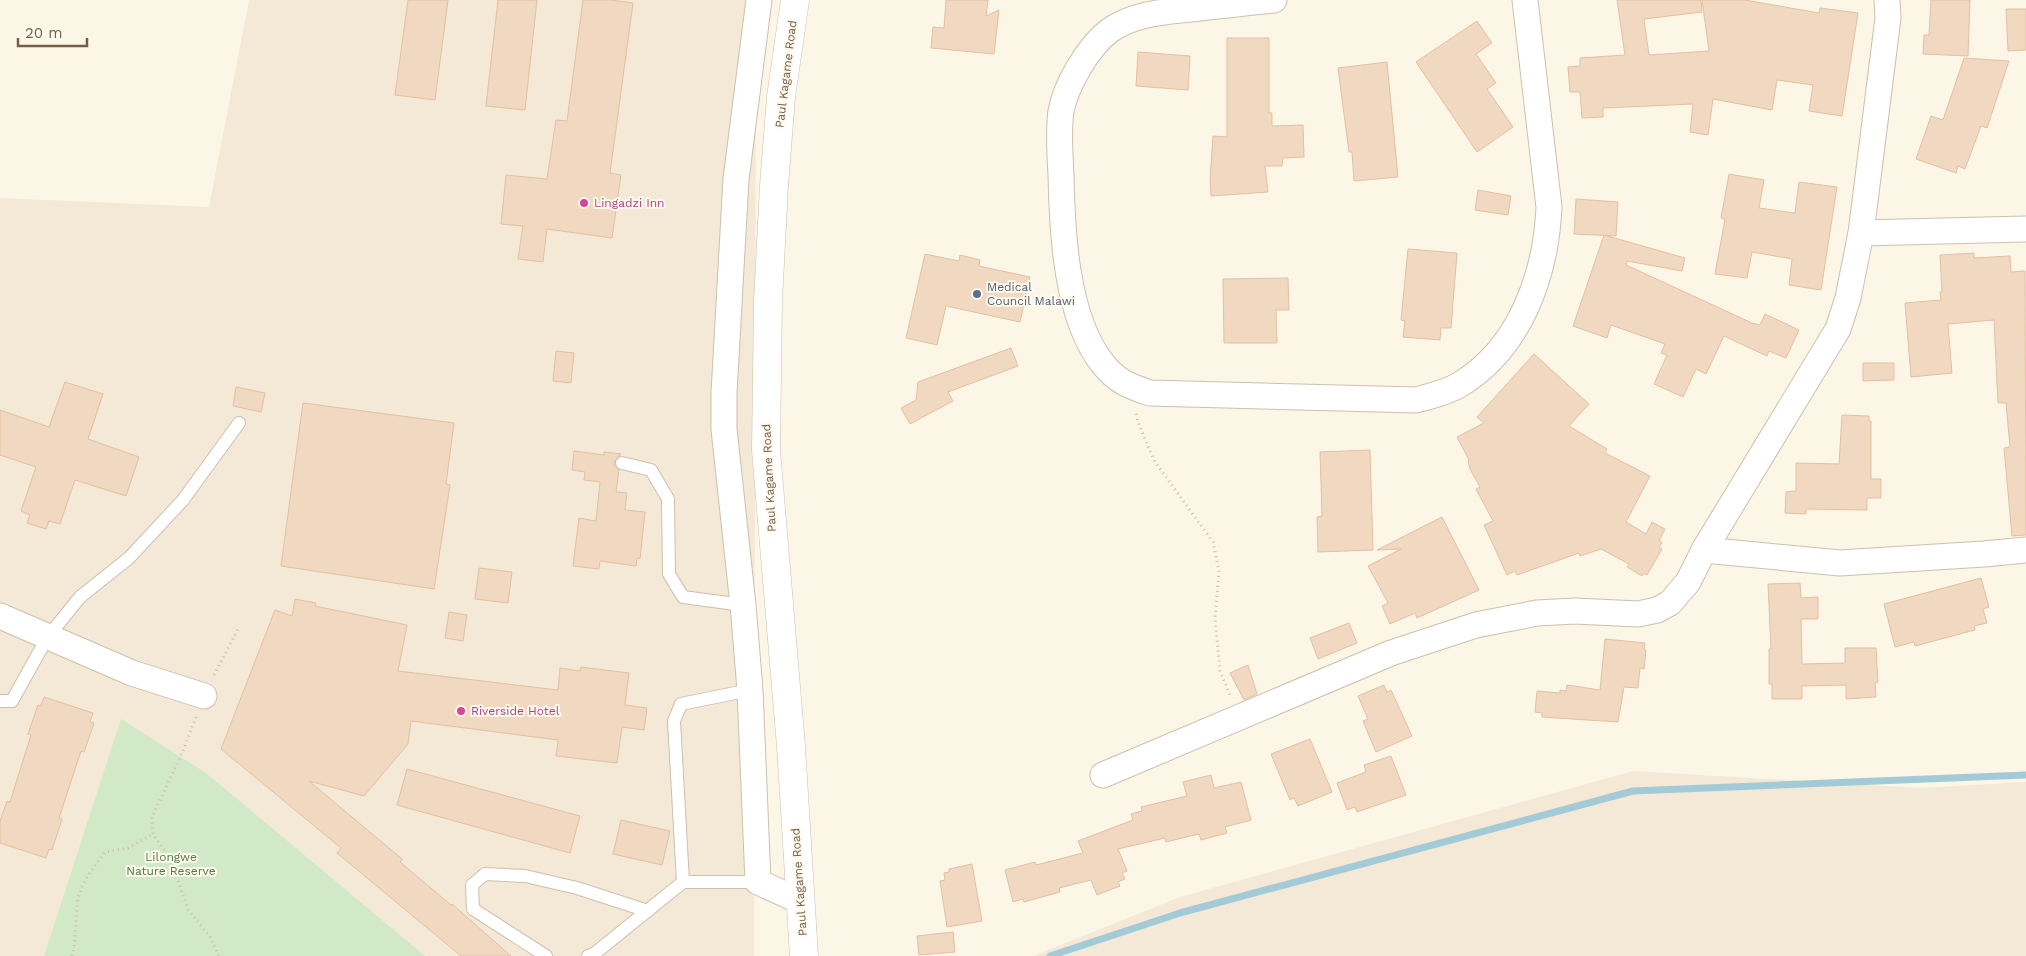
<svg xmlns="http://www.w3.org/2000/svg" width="2026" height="956" viewBox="0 0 2026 956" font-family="'Work Sans',sans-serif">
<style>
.residential{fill:#f3e9d6}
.green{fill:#d1e9c6}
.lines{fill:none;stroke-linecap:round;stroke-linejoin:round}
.stream{stroke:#a2cad7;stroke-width:7}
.building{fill:#f1d8c0;stroke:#e3c0a0}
.service-casing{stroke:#cebfae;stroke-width:14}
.minor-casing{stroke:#cebfae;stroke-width:27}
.tertiary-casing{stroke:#cebfae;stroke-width:29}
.path{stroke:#d6bba2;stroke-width:3;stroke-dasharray:1 4;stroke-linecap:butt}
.service{stroke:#fff;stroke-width:12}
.minor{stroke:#fff;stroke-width:25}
.tertiary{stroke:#fff;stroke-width:28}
.hotel-dot{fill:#d1479c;stroke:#fffaee;stroke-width:2}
.service-dot{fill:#5c6f8a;stroke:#fffaee;stroke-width:2}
.labels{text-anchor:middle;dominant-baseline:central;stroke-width:4;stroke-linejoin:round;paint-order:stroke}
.street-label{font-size:12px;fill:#755f4c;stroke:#fffaee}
.hotel-label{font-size:12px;fill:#b23c85;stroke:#fffaee;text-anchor:start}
.service-label{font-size:12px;fill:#4e5e75;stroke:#fffaee;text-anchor:start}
.park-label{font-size:12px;fill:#4f7a44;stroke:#fffaee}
</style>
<rect width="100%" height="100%" fill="#fcf6e7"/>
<g class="residential">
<path d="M 249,0 L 756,0 L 754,956 L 0,956 L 0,198 L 209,207 Z"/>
<path d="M 1633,771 L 1920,788 L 2026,782 L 2026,956 L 1033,956 L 1180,897 Z"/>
</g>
<path class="green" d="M 121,719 L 206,773 L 425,956 L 44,956 Z"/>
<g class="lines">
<path class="stream" d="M 1050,956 L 1180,913 L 1633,791 L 2026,775"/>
</g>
<g class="building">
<path d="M 408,0 L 448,0 L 435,100 L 395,95 Z"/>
<path d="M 498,0 L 537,0 L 525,110 L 486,106 Z"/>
<path d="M 583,0 L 612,0 L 633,3 L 610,173 L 621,175 L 612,238 L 547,229 L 543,262 L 518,259 L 523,226 L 501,224 L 506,175 L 547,179 L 556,120 L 567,121 Z"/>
<path d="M 946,0 L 988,0 L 986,16 L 999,10 L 994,54 L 931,48 L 933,27 L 944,28 Z"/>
<path d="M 1617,0 L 1701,0 L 1702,12 L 1644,19 L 1649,55 L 1709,51 L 1702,0 L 1745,0 L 1819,13 L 1820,8 L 1858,13 L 1842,116 L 1809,111 L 1813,85 L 1777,80 L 1772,110 L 1713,99 L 1708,135 L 1690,132 L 1693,104 L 1603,108 L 1603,117 L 1582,118 L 1580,92 L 1570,92 L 1568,67 L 1580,66 L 1580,58 L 1625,55 Z"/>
<path d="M 1931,0 L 1970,0 L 1968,56 L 1923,54 L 1924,35 L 1929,35 Z"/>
<path d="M 2006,9 L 2026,9 L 2026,50 L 2008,51 Z"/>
<path d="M 1477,21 L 1492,43 L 1476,54 L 1496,83 L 1487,89 L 1513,127 L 1477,152 L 1416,62 Z"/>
<path d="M 1227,38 L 1269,38 L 1269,113 L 1272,113 L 1272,126 L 1303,125 L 1304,157 L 1283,158 L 1282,166 L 1265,166 L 1268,192 L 1211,196 L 1210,181 L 1213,136 L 1227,137 Z"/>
<path d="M 1138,52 L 1190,56 L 1188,90 L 1136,86 Z"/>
<path d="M 1964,58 L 2009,61 L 1987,128 L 1981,126 L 1965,169 L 1958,166 L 1956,173 L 1916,159 L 1931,116 L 1943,120 Z"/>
<path d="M 1387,62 L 1398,177 L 1354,181 L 1352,152 L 1349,152 L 1338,68 Z"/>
<path d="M 1729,174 L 1764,180 L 1759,208 L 1795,213 L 1799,182 L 1837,187 L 1821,290 L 1789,285 L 1792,259 L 1752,252 L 1747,278 L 1715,274 L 1725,219 L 1721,218 Z"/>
<path d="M 1478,190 L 1511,196 L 1508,215 L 1475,210 Z"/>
<path d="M 1576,199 L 1618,202 L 1616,236 L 1574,234 Z"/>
<path d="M 1604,235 L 1685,258 L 1682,271 L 1627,261 L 1626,265 L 1752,323 L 1760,325 L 1765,314 L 1799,330 L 1786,358 L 1769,351 L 1767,356 L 1724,336 L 1706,374 L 1696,369 L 1683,397 L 1654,384 L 1667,355 L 1661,353 L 1665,344 L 1611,325 L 1607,338 L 1573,326 Z"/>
<path d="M 1408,249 L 1457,253 L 1451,328 L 1441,328 L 1440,340 L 1403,337 L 1405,321 L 1401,320 Z"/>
<path d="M 1974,253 L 1974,258 L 2010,256 L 2011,272 L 2025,271 L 2026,535 L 2012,536 L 2004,448 L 2010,447 L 2006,403 L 1998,403 L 1994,320 L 1948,324 L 1952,373 L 1911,377 L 1905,303 L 1941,300 L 1940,292 L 1942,292 L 1940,255 Z"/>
<path d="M 925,254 L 959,261 L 960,255 L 980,260 L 979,266 L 1030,277 L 1020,322 L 946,306 L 937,345 L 906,338 Z"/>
<path d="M 1288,278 L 1289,310 L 1276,310 L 1277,343 L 1224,343 L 1223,279 Z"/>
<path d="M 1011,348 L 1018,366 L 948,392 L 953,401 L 910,424 L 901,408 L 916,400 L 918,382 Z"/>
<path d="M 556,351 L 574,353 L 571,383 L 553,381 Z"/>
<path d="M 1534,354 L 1589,404 L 1569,426 L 1607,449 L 1605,453 L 1650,476 L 1626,522 L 1646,534 L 1652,522 L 1665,529 L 1659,541 L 1662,543 L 1659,547 L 1662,549 L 1647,575 L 1644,573 L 1642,576 L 1627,567 L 1629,564 L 1601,549 L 1580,556 L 1579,553 L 1517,575 L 1515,571 L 1507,575 L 1484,525 L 1493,521 L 1476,489 L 1480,487 L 1470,469 L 1468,461 L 1469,460 L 1457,437 L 1484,423 L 1477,417 Z"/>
<path d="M 1863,363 L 1894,363 L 1894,380 L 1863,381 Z"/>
<path d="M 65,382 L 103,394 L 88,439 L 139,457 L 126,496 L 75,480 L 60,524 L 49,521 L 46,529 L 27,523 L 30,515 L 21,511 L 36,467 L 0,455 L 0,410 L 49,427 Z"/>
<path d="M 236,387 L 265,393 L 261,412 L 233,406 Z"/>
<path d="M 303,403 L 454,423 L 446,484 L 450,485 L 434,589 L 281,566 Z"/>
<path d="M 1842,415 L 1869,416 L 1869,421 L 1871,421 L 1871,479 L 1881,479 L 1881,498 L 1867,498 L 1867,510 L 1806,509 L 1806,514 L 1785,513 L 1786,492 L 1796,491 L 1796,463 L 1839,464 Z"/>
<path d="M 1370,450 L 1373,550 L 1318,552 L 1317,517 L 1322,516 L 1320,452 Z"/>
<path d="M 574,451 L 604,455 L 604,452 L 621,454 L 614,462 L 614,466 L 619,470 L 616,492 L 627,493 L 625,510 L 645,512 L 640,559 L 637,558 L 636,566 L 600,561 L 599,569 L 573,566 L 579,518 L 596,521 L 600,482 L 584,480 L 585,472 L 572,470 Z"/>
<path d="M 1442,517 L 1479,590 L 1417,618 L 1415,613 L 1390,624 L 1382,606 L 1388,603 L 1368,566 L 1401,549 L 1377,550 Z"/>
<path d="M 479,568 L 512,572 L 508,603 L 475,599 Z"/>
<path d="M 1981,578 L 1989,607 L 1983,609 L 1987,623 L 1974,626 L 1975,630 L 1956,635 L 1915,646 L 1914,642 L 1895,647 L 1884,604 Z"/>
<path d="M 1800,583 L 1801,598 L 1818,597 L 1818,619 L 1801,619 L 1802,664 L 1845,663 L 1845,648 L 1876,648 L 1878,682 L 1875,683 L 1876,697 L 1846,699 L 1846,685 L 1802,686 L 1802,699 L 1772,699 L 1772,684 L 1769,684 L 1769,649 L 1771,649 L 1768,584 Z"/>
<path d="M 295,599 L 316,603 L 315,606 L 407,625 L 398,671 L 558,690 L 560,668 L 580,671 L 581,667 L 629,673 L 625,705 L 647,708 L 644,730 L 622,727 L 617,763 L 556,756 L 558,740 L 411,721 L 408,744 L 364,796 L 309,781 L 402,859 L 400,862 L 451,905 L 452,904 L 511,956 L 461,956 L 337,853 L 341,848 L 221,749 L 275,610 L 292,616 Z"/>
<path d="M 449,612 L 467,615 L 463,641 L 445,638 Z"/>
<path d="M 1349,623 L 1357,643 L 1318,659 L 1310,638 Z"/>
<path d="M 1605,639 L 1645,643 L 1644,649 L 1646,650 L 1644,669 L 1640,668 L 1638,688 L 1624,687 L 1618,722 L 1542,717 L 1542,713 L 1535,712 L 1537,691 L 1560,693 L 1560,690 L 1566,691 L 1567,685 L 1600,690 Z"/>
<path d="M 1248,665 L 1257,694 L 1244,700 L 1230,673 Z"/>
<path d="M 1384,685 L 1387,692 L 1391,690 L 1412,736 L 1376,752 L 1363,721 L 1368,719 L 1358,696 Z"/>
<path d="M 44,697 L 93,713 L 90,722 L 94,723 L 84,752 L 81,751 L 59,818 L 62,819 L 52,850 L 49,849 L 46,858 L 0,843 L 0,821 L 7,801 L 10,802 L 31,735 L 28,734 L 38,705 L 41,706 Z"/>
<path d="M 1310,739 L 1332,792 L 1298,806 L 1294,798 L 1290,800 L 1271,754 Z"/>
<path d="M 1391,756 L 1406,795 L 1357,812 L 1355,807 L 1347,810 L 1337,783 L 1366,772 L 1364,765 Z"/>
<path d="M 407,769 L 580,816 L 570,853 L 397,805 Z"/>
<path d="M 1211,775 L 1214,788 L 1241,782 L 1251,820 L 1225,827 L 1227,833 L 1201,840 L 1199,834 L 1166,842 L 1165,838 L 1118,849 L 1127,871 L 1122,873 L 1125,879 L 1118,882 L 1120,886 L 1097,895 L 1091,880 L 1059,888 L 1060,892 L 1024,902 L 1023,899 L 1013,902 L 1005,870 L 1035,862 L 1036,865 L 1083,853 L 1078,841 L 1133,820 L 1131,814 L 1142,811 L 1141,807 L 1187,796 L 1183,782 Z"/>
<path d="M 621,820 L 670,831 L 662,865 L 613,854 Z"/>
<path d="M 972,864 L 982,921 L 947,927 L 940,881 L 945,880 L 944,873 L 949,872 L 949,869 Z"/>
<path d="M 953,932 L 955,952 L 919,955 L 917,936 Z"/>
</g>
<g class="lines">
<g class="service-casing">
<g id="service">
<path d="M 622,463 L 651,470 L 668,499 L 669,574 L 683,597 L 743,605"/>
<path d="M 0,701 L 12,701 L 47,638 L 80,597 L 129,558 L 183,500 L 239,423"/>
<path d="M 683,882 L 674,721 L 681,704 L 750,690"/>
<path d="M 546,956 L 473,909 L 472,885 L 485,874 L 525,876 L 577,888 L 648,911"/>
<path d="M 588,956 L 594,954 L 683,882 L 758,882"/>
</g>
</g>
<g class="minor-casing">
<g id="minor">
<path d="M 759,0 L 736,179 L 724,393 L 724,429 L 743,605 L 750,690 L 758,882 L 800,901"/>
<path d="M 1274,0 C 1249,3 1224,5 1199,8 C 1168,12 1135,12 1109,31 C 1088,47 1066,85 1061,111 C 1058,132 1060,154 1061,175 C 1062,232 1066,318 1103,364 C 1116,381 1131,387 1150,393 L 1416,400 C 1430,396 1446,393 1459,385 C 1520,349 1546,275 1549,207 L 1525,0"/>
<path d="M 1861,233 L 2026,229"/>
<path d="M 1704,550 L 1840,563 L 1984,554 L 2026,550"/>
<path d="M 0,616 L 132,673 L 204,696"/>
<path d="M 1103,775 L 1391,653 L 1476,625 L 1537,613 L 1575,611 L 1638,614 L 1657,610 L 1670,603 L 1688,582 L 1704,550 L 1838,329 L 1848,298 L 1861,233 L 1888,18 L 1887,0"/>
</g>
</g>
<g class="tertiary-casing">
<path id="tertiary" d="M 795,0 L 781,97 L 774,186 L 768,301 L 766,450 L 791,746 L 804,956"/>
</g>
<g class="path">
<path d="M 1136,414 L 1139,425 L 1155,462 L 1213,542 L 1219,572 L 1215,618 L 1220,671 L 1230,695"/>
<path d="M 214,675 L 238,629"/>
<path d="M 196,717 L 183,751 L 152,817 L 153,834 L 170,859 L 188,909 L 210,937 L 219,956"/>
<path d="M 72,956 C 77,938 75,919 78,900 C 81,882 94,867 105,852 L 128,848 L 153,834"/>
</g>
<use href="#service" class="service"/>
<use href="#minor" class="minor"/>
<use href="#tertiary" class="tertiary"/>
</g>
<g class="hotel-dot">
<circle cx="584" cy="203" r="5"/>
<circle cx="461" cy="711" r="5"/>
</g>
<circle class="service-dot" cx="977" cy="294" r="5"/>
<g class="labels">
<g class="street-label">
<text transform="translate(786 74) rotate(-83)">Paul Kagame Road</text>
<text transform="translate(769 478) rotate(-93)">Paul Kagame Road</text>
<text transform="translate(799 882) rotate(-94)">Paul Kagame Road</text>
</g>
<g class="hotel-label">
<text x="594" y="203">Lingadzi Inn</text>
<text x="471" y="711">Riverside Hotel</text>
</g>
<g class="service-label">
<text x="987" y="287">Medical<tspan x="987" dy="14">Council Malawi</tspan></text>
</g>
<g class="park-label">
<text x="171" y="857">Lilongwe<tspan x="171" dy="14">Nature Reserve</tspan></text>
</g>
</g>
<path d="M18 38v8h69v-8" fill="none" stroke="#755f4c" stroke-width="2.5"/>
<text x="25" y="38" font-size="15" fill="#755f4c" stroke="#fffaee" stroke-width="4" paint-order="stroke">20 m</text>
</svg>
